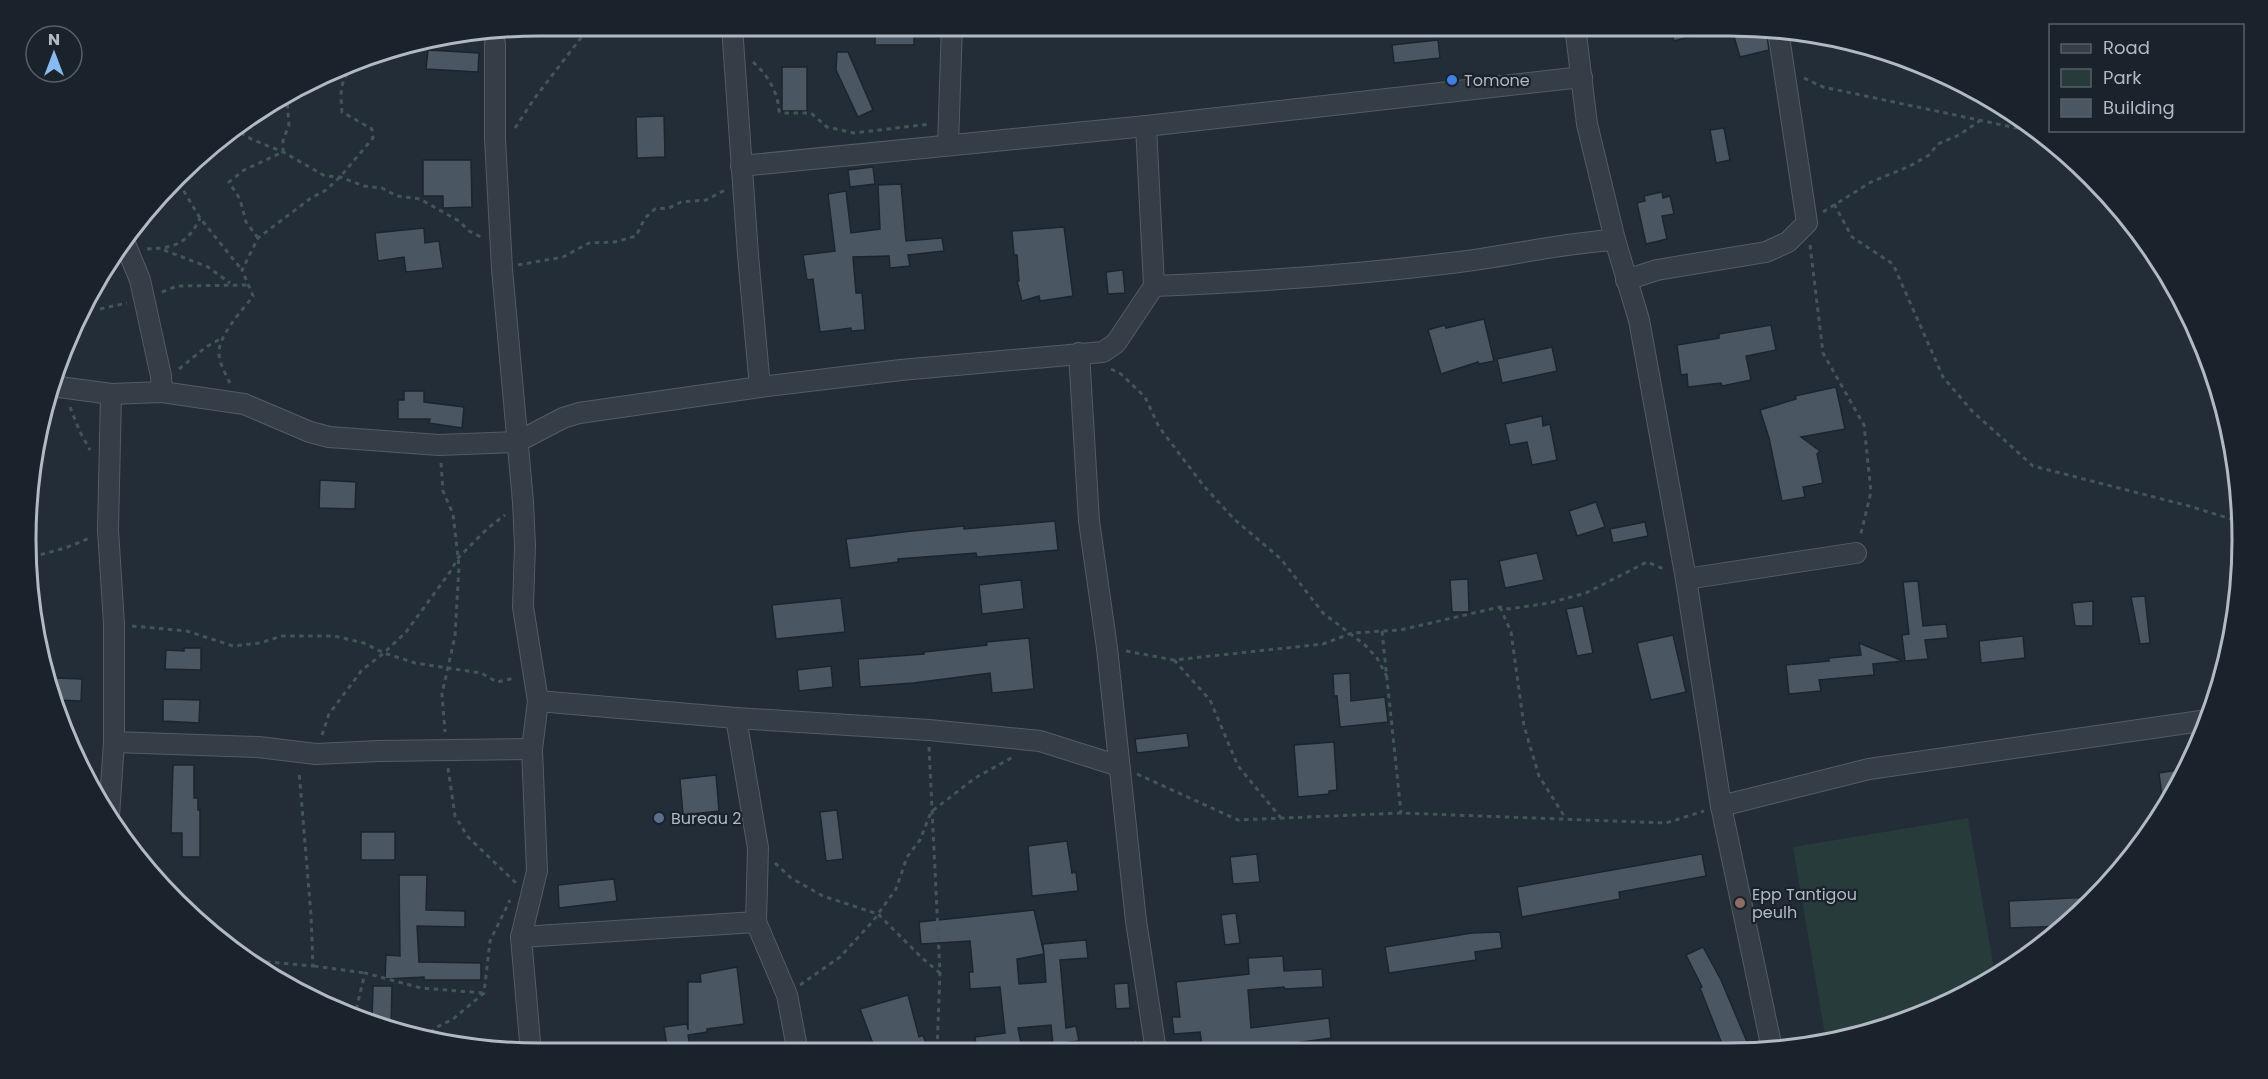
<svg xmlns="http://www.w3.org/2000/svg" width="2268" height="1079" viewBox="0 0 2268 1079" font-family="Poppins,sans-serif">
<style>
.green{fill:#263b3a}
.building{fill:#4a5762;stroke:#1c252e;stroke-width:1.5;fill-rule:evenodd}
.lines{fill:none;stroke-linecap:round;stroke-linejoin:round}
.minor-casing{stroke:#535c65;stroke-width:22}
.path{stroke:#435657;stroke-width:3;stroke-dasharray:4.5 4.5;stroke-linecap:butt}
.minor{stroke:#353e47;stroke-width:20}
.shop-dot{fill:#3f7fe0;stroke:#1a232c;stroke-width:2}
.service-dot{fill:#5c6f8a;stroke:#1a232c;stroke-width:2}
.education-dot{fill:#8d6e63;stroke:#1a232c;stroke-width:2}
.labels{text-anchor:middle;dominant-baseline:central;stroke-width:4.5;stroke-linejoin:round;paint-order:stroke}
.poi-label{font-size:16px;fill:#b0b9c4;stroke:#1a232c;text-anchor:start}
.rim{fill:none;stroke:#b0b9c4;stroke-width:3}
</style>
<rect width="100%" height="100%" fill="#222d37"/>
<path class="green" d="M 1968,818 L 1995,974 L 1926,1014 L 1826,1041 L 1793,847 Z"/>
<g class="building">
<rect x="875" y="26" width="39" height="19"/>
<path d="M 1670,26 L 1713,26 L 1714,30 L 1674,41 Z"/>
<path d="M 1731,26 L 1766,29 L 1769,50 L 1740,57 Z"/>
<path d="M 1438,40 L 1440,58 L 1394,63 L 1392,45 Z"/>
<path d="M 428,50 L 479,53 L 478,72 L 426,69 Z"/>
<path d="M 837,52 L 848,52 L 873,110 L 858,117 L 836,70 Z"/>
<rect x="782" y="67" width="25" height="44"/>
<path d="M 664,116 L 665,157 L 637,158 L 636,117 Z"/>
<path d="M 1724,128 L 1730,160 L 1716,163 L 1710,130 Z"/>
<path d="M 423,160 L 471,160 L 472,207 L 443,208 L 443,196 L 423,196 Z"/>
<path d="M 873,167 L 875,184 L 850,187 L 848,170 Z"/>
<path d="M 901,184 L 906,241 L 942,238 L 944,251 L 908,255 L 910,266 L 890,268 L 889,256 L 853,257 L 856,293 L 862,293 L 865,330 L 851,331 L 851,328 L 820,332 L 813,279 L 807,280 L 803,255 L 835,251 L 828,194 L 846,191 L 851,233 L 880,229 L 878,185 Z"/>
<path d="M 1662,192 L 1663,198 L 1670,196 L 1674,214 L 1662,216 L 1667,239 L 1646,244 L 1637,203 L 1645,201 L 1644,196 Z"/>
<path d="M 1064,227 L 1073,296 L 1040,301 L 1039,296 L 1022,301 L 1017,281 L 1019,281 L 1017,255 L 1014,255 L 1012,231 Z"/>
<path d="M 424,228 L 425,243 L 439,241 L 443,268 L 406,272 L 404,257 L 378,261 L 375,233 Z"/>
<path d="M 1123,270 L 1125,293 L 1108,294 L 1106,272 Z"/>
<path d="M 1484,319 L 1494,361 L 1479,364 L 1478,362 L 1441,374 L 1428,330 L 1445,325 L 1446,328 Z"/>
<path d="M 1771,325 L 1776,350 L 1746,356 L 1751,380 L 1722,386 L 1721,383 L 1688,387 L 1687,374 L 1681,375 L 1677,345 L 1719,338 L 1719,334 Z"/>
<path d="M 1552,347 L 1557,371 L 1502,383 L 1497,359 Z"/>
<path d="M 1836,387 L 1845,429 L 1801,437 L 1820,451 L 1817,454 L 1823,483 L 1803,487 L 1805,497 L 1782,501 L 1769,438 L 1760,410 L 1796,399 L 1795,396 Z"/>
<path d="M 404,391 L 424,391 L 424,402 L 464,407 L 462,428 L 429,423 L 430,419 L 398,419 L 398,400 L 404,400 Z"/>
<path d="M 1542,416 L 1543,426 L 1550,424 L 1557,460 L 1532,465 L 1527,442 L 1510,445 L 1505,424 Z"/>
<path d="M 320,480 L 356,482 L 355,509 L 319,508 Z"/>
<path d="M 1596,502 L 1605,527 L 1577,536 L 1569,511 Z"/>
<path d="M 1055,521 L 1058,550 L 977,557 L 976,553 L 898,559 L 898,562 L 850,568 L 846,539 L 912,531 L 964,526 L 964,529 Z"/>
<path d="M 1645,522 L 1648,536 L 1613,543 L 1610,529 Z"/>
<path d="M 1537,553 L 1544,580 L 1505,588 L 1499,561 Z"/>
<path d="M 1468,579 L 1469,612 L 1452,612 L 1450,580 Z"/>
<path d="M 1021,580 L 1024,609 L 982,614 L 979,585 Z"/>
<path d="M 1918,581 L 1923,626 L 1946,624 L 1948,638 L 1925,640 L 1928,659 L 1905,661 L 1902,635 L 1909,634 L 1903,582 Z"/>
<path d="M 2145,596 L 2150,643 L 2140,644 L 2131,597 Z"/>
<path d="M 841,598 L 845,632 L 776,639 L 772,605 Z"/>
<path d="M 2093,601 L 2093,626 L 2075,626 L 2072,603 Z"/>
<path d="M 1583,606 L 1593,653 L 1577,656 L 1566,609 Z"/>
<path d="M 1673,635 L 1686,692 L 1651,700 L 1637,643 Z"/>
<path d="M 2023,636 L 2025,658 L 1981,663 L 1979,641 Z"/>
<path d="M 1029,638 L 1034,689 L 992,693 L 990,673 L 913,683 L 860,687 L 858,659 L 924,654 L 924,652 L 987,645 L 986,642 Z"/>
<path d="M 1859,643 L 1903,661 L 1873,664 L 1874,675 L 1819,680 L 1821,691 L 1789,694 L 1786,665 L 1829,661 L 1829,658 L 1861,655 Z"/>
<path d="M 184,648 L 201,648 L 201,670 L 165,669 L 166,650 L 184,651 Z"/>
<path d="M 831,666 L 833,687 L 799,691 L 797,670 Z"/>
<path d="M 1350,673 L 1351,701 L 1385,697 L 1388,722 L 1340,727 L 1337,696 L 1334,696 L 1333,674 Z"/>
<path d="M 56,678 L 82,679 L 81,701 L 58,700 L 55,690 Z"/>
<path d="M 163,699 L 200,700 L 199,723 L 163,721 Z"/>
<path d="M 1187,733 L 1189,747 L 1137,753 L 1135,739 Z"/>
<path d="M 1334,742 L 1337,790 L 1329,791 L 1329,794 L 1298,797 L 1294,745 Z"/>
<path d="M 173,765 L 194,765 L 194,798 L 198,798 L 198,810 L 200,810 L 200,857 L 182,857 L 182,833 L 171,833 Z"/>
<path d="M 2184,769 L 2175,785 L 2163,805 L 2159,773 Z"/>
<path d="M 716,775 L 719,811 L 683,815 L 680,779 Z"/>
<path d="M 837,810 L 843,859 L 826,861 L 820,812 Z"/>
<rect x="361" y="832" width="34" height="28"/>
<path d="M 1067,841 L 1072,873 L 1076,872 L 1078,891 L 1032,896 L 1028,846 Z"/>
<path d="M 1257,854 L 1260,882 L 1233,884 L 1230,857 Z"/>
<path d="M 1702,854 L 1706,876 L 1619,892 L 1620,899 L 1522,917 L 1517,887 Z"/>
<path d="M 399,875 L 427,875 L 426,910 L 465,911 L 465,927 L 417,926 L 419,962 L 481,963 L 481,980 L 424,980 L 424,977 L 385,979 L 386,955 L 400,956 Z"/>
<path d="M 614,879 L 617,901 L 559,908 L 558,885 Z"/>
<path d="M 2092,897 L 2063,926 L 2010,928 L 2009,901 Z"/>
<path d="M 1034,910 L 1044,954 L 1043,944 L 1086,940 L 1088,958 L 1060,960 L 1066,1028 L 1076,1026 L 1079,1041 L 1053,1044 L 1051,1025 L 1018,1028 L 1022,1048 L 999,1052 L 977,1052 L 975,1037 L 1005,1033 L 1000,987 L 970,989 L 969,972 L 973,972 L 970,941 L 921,944 L 919,922 ZM 1044,954 L 1046,982 L 1019,984 L 1017,959 Z"/>
<path d="M 1236,913 L 1240,943 L 1225,945 L 1221,915 Z"/>
<path d="M 1500,932 L 1502,948 L 1475,952 L 1476,960 L 1389,973 L 1385,947 L 1472,933 Z"/>
<path d="M 1703,947 L 1721,980 L 1750,1049 L 1724,1049 L 1700,988 L 1702,987 L 1686,955 Z"/>
<path d="M 1283,956 L 1284,971 L 1322,969 L 1323,987 L 1285,989 L 1284,987 L 1248,990 L 1251,1028 L 1329,1018 L 1331,1038 L 1253,1049 L 1253,1051 L 1203,1051 L 1200,1032 L 1174,1034 L 1172,1017 L 1180,1017 L 1176,982 L 1249,974 L 1248,958 Z"/>
<path d="M 737,967 L 744,1024 L 707,1029 L 707,1032 L 688,1035 L 691,1051 L 668,1053 L 664,1027 L 687,1024 L 688,1030 L 688,982 L 701,982 L 700,974 Z"/>
<path d="M 1128,983 L 1130,1008 L 1116,1009 L 1114,984 Z"/>
<path d="M 373,986 L 392,986 L 391,1026 L 372,1023 Z"/>
<path d="M 908,995 L 919,1037 L 923,1035 L 929,1052 L 876,1052 L 860,1009 Z"/>
</g>
<g class="lines">
<g class="minor-casing">
<g id="minor">
<path d="M 732,26 L 748,255 L 760,387"/>
<path d="M 1575,26 L 1587,124 L 1615,240 L 1639,320 L 1686,579 L 1721,806 L 1772,1049"/>
<path d="M 495,44 L 495,139 L 502,269 L 523,502 L 525,545 L 523,607 L 538,701 L 532,749 L 537,871 L 521,937 L 531,1053"/>
<path d="M 948,145 L 952,26"/>
<path d="M 741,166 L 1146,126 L 1582,77"/>
<path d="M 124,241 L 140,280 L 161,376 L 162,392"/>
<path d="M 1626,280 L 1657,270 L 1766,252 L 1788,242 L 1807,223 L 1778,30"/>
<path d="M 1154,286 C 1253,282 1353,275 1451,263 C 1506,257 1559,243 1615,240"/>
<path d="M 1079,353 L 1089,521 L 1107,648 L 1136,921 L 1156,1051"/>
<path d="M 52,386 L 111,394 L 162,392 L 244,404 L 310,432 L 329,437 L 439,445 L 517,442 L 563,418 L 579,413 L 760,387 L 901,370 L 1103,352 L 1116,343 L 1154,286 L 1146,126"/>
<path d="M 1686,579 L 1856,553"/>
<path d="M 538,701 L 736,718 L 929,730 L 1040,741 L 1119,766"/>
<path d="M 736,718 L 758,848 L 756,922 L 787,995 L 798,1053"/>
<path d="M 114,742 L 258,747 L 316,754 L 379,751 L 532,749"/>
<path d="M 1721,806 L 1869,769 L 2208,720"/>
<path d="M 109,816 L 114,742 L 114,624 L 108,530 L 111,394"/>
<path d="M 521,937 L 756,922"/>
</g>
</g>
<g class="path">
<path d="M 1396,26 L 1399,36 L 1406,26"/>
<path d="M 471,37 L 479,40"/>
<path d="M 753,62 C 767,74 778,92 779,111 L 782,113 L 811,113 L 827,127 L 854,133 L 930,124"/>
<path d="M 1804,78 L 1823,87 L 2040,133"/>
<path d="M 233,128 L 251,139 L 283,152 L 325,176 L 340,177 L 364,186 L 382,188 L 397,196 L 420,199 L 459,221 L 469,231 L 483,238"/>
<path d="M 515,128 L 534,99 L 590,26"/>
<path d="M 179,183 L 200,218 L 242,270"/>
<path d="M 1834,204 L 1852,237 L 1893,264 L 1943,377 L 1972,411 L 2033,466 L 2189,506 L 2241,522"/>
<path d="M 1823,212 L 1871,182 L 1910,166 L 1929,155 L 1938,144 L 1959,135 L 1981,120"/>
<path d="M 258,238 L 246,222 L 240,199 L 229,182 L 244,170 L 283,152 L 283,140 L 289,125 L 287,99"/>
<path d="M 1810,245 L 1823,353 L 1864,425 L 1871,492 L 1860,537"/>
<path d="M 147,249 C 174,248 188,244 200,218"/>
<path d="M 164,250 L 208,267 L 230,283"/>
<path d="M 518,265 L 563,257 L 589,243 L 615,242 L 636,236 L 645,218 L 655,209 L 669,208 L 681,202 L 706,200 L 725,190"/>
<path d="M 162,292 L 177,286 L 248,285"/>
<path d="M 100,309 L 127,303"/>
<path d="M 179,369 L 206,347 L 222,338"/>
<path d="M 1111,369 L 1121,374 L 1145,397 L 1159,427 L 1203,485 L 1234,519 L 1281,559 L 1323,613 L 1365,645 L 1377,658 L 1387,677"/>
<path d="M 230,383 C 225,373 218,361 219,350 C 222,331 242,311 253,296 L 242,270 L 258,238 L 311,198 L 326,190 L 340,177 L 373,138 L 372,129 L 342,112 C 340,89 340,82 354,64"/>
<path d="M 70,407 L 80,432 L 90,450"/>
<path d="M 441,463 L 443,491 L 453,514 L 459,566 L 455,636 L 442,694 L 445,732"/>
<path d="M 32,557 L 65,548 L 90,538"/>
<path d="M 1500,607 L 1511,632 L 1524,726 L 1539,776 L 1566,819"/>
<path d="M 132,626 L 187,631 L 233,646 L 260,643 L 282,636 L 334,636 L 364,643 L 384,653 L 415,663 L 481,673 L 497,682 L 515,678"/>
<path d="M 1382,631 L 1401,813"/>
<path d="M 1126,651 L 1174,660 L 1323,644 L 1352,633 L 1400,630 L 1500,607 L 1509,609 L 1549,603 L 1586,593 L 1647,562 L 1666,570"/>
<path d="M 1174,660 L 1210,700 L 1238,766 L 1281,818"/>
<path d="M 322,735 L 329,714 L 362,670 L 384,653 L 406,632 L 450,572 L 458,558 L 488,528 L 505,515"/>
<path d="M 929,747 L 940,973 L 937,1050 L 944,1052"/>
<path d="M 448,768 L 455,816 L 468,837 L 516,883"/>
<path d="M 1137,774 L 1238,820 L 1401,813 L 1666,823 L 1704,811"/>
<path d="M 775,863 L 791,878 L 823,896 L 878,914 L 922,958 L 940,973"/>
<path d="M 257,961 L 313,966 L 311,915 L 299,771"/>
<path d="M 314,966 L 365,973"/>
<path d="M 800,985 L 840,957 L 873,921 L 896,889 L 907,857 L 920,840 L 931,812 L 975,778 L 1013,757"/>
<path d="M 354,1018 L 365,973 L 421,988 L 484,993"/>
<path d="M 424,1039 L 435,1028 L 453,1019 L 484,993 L 490,941 L 510,900"/>
<path d="M 1082,1052 L 1136,1042"/>
</g>
<use href="#minor" class="minor"/>
</g>
<circle class="shop-dot" cx="1452" cy="80" r="6"/>
<circle class="service-dot" cx="659" cy="818" r="6"/>
<circle class="education-dot" cx="1740" cy="903" r="6"/>
<g class="labels">
<g class="poi-label">
<text x="1464" y="80">Tomone</text>
<text x="671" y="818">Bureau 2</text>
<text x="1752" y="894">Epp Tantigou<tspan x="1752" dy="18">peulh</tspan></text>
</g>
</g>
<path d="M0 0H2268V1079H0ZM539 36H1729A503 503 0 0 1 2232 539V540A503 503 0 0 1 1729 1043H539A503 503 0 0 1 36 540V539A503 503 0 0 1 539 36Z" fill="#1a232c" fill-rule="evenodd"/>
<path class="rim" d="M539 36H1729A503 503 0 0 1 2232 539V540A503 503 0 0 1 1729 1043H539A503 503 0 0 1 36 540V539A503 503 0 0 1 539 36Z"/>
<rect x="2049" y="24" width="195" height="108" fill="#1a232c" stroke="#565f69" stroke-width="1.5"/>
<rect x="2061" y="44" width="30" height="9" fill="#353e47" stroke="#565f69" stroke-width="1.5"/>
<text x="2103" y="54" font-size="18" fill="#b0b9c4">Road</text>
<rect x="2061" y="69" width="30" height="18" fill="#263b3a" stroke="#565f69" stroke-width="1.5"/>
<text x="2103" y="84" font-size="18" fill="#b0b9c4">Park</text>
<rect x="2061" y="99" width="30" height="18" fill="#4a5762" stroke="#565f69" stroke-width="1.5"/>
<text x="2103" y="114" font-size="18" fill="#b0b9c4">Building</text>
<g transform="translate(54 54)"><circle r="28" fill="#1a232c" stroke="#565f69" stroke-width="1.5"/>
<path d="M0-4.5L10 22L0 15L-10 22Z" fill="#87baf1"/>
<text y="-9" font-size="16" font-weight="bold" text-anchor="middle" fill="#b0b9c4">N</text>
</g>
</svg>
